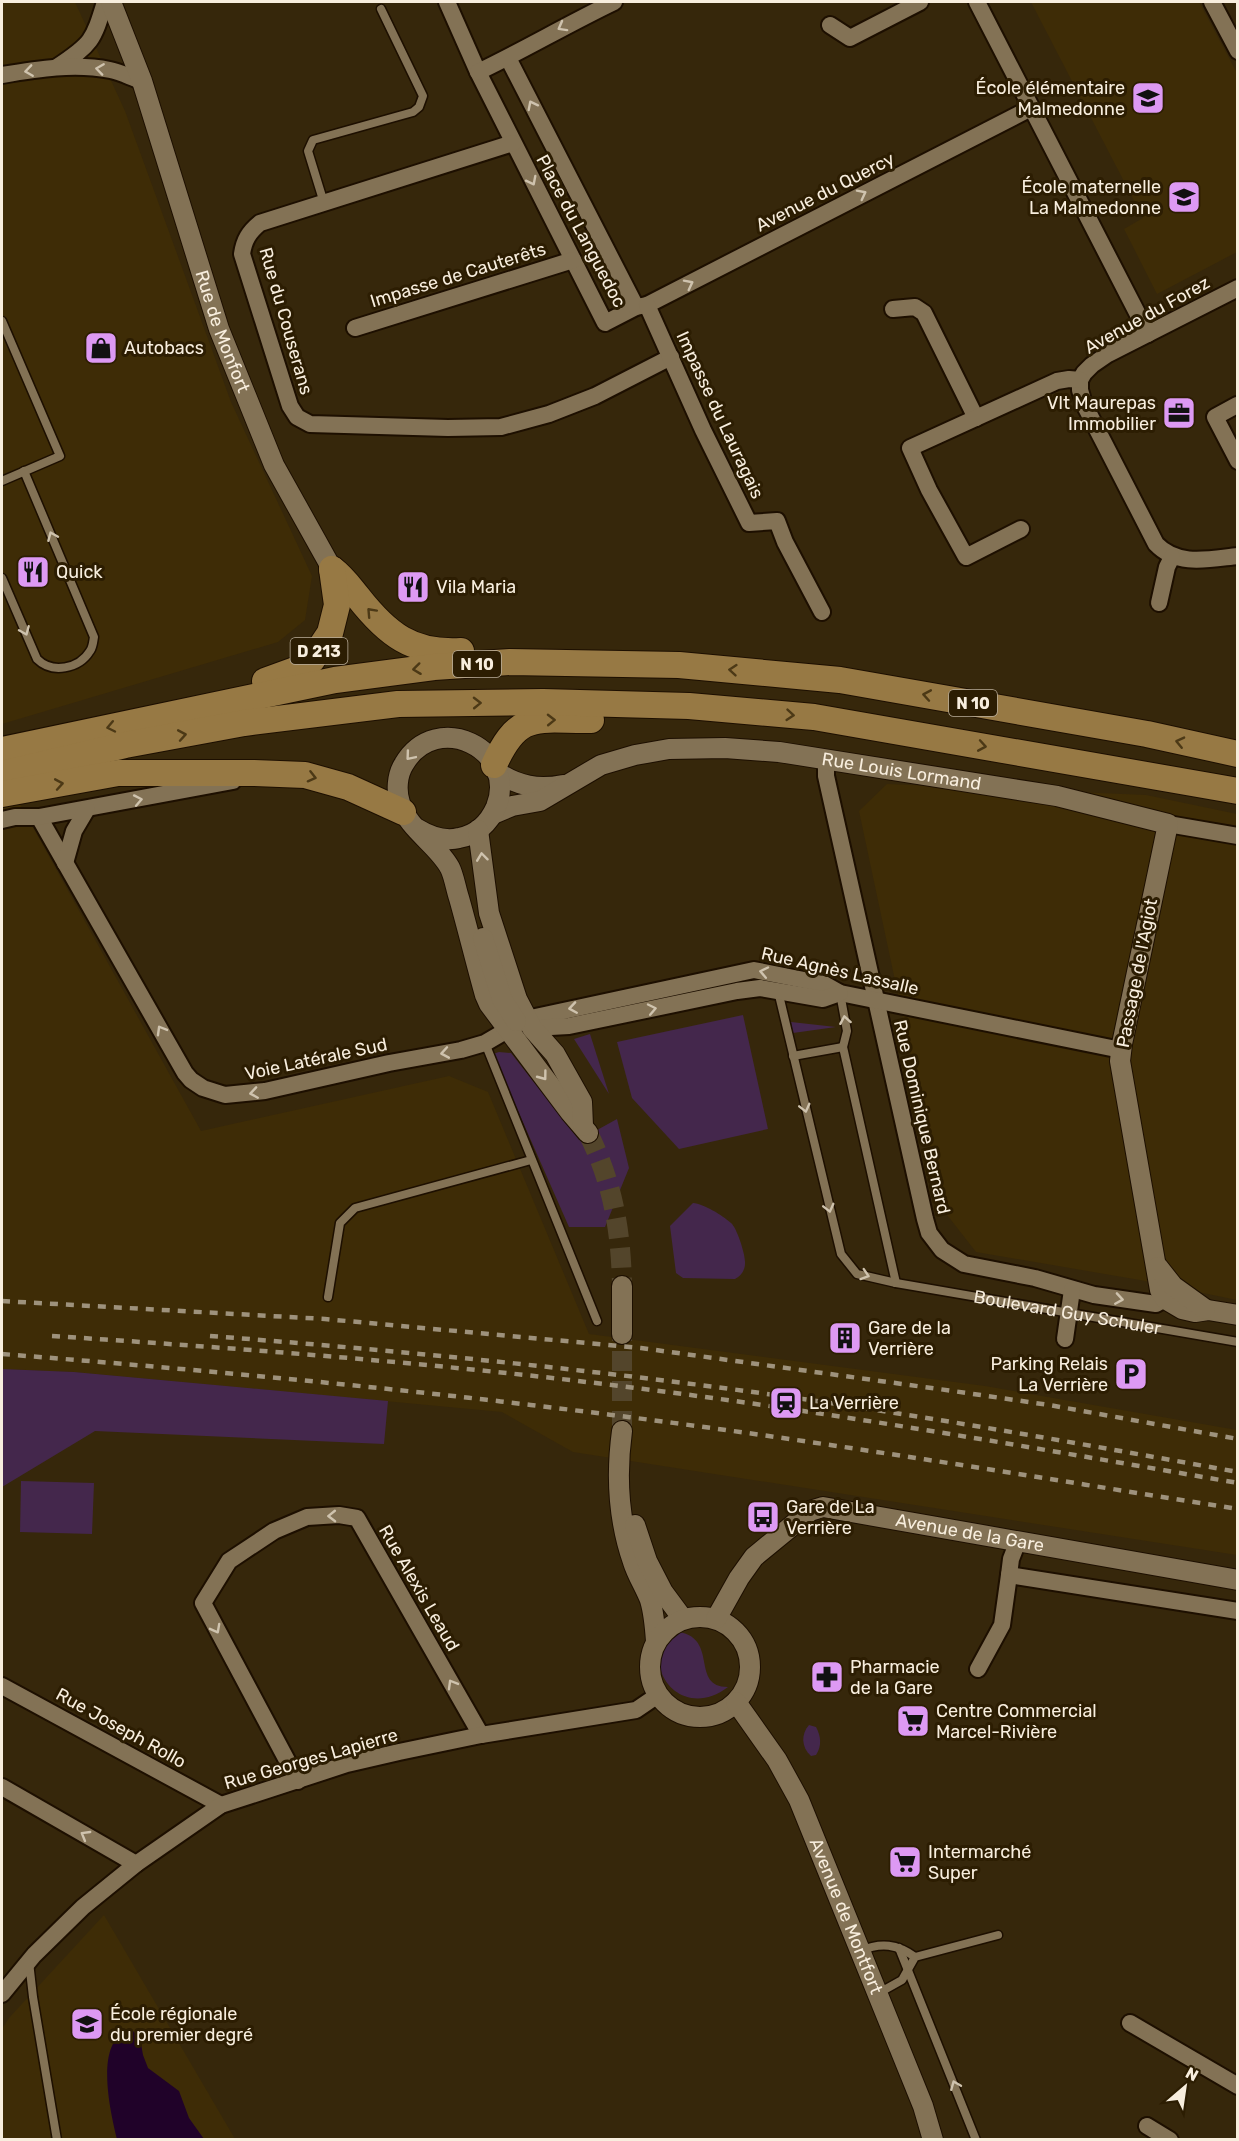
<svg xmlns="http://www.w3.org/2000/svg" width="1239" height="2141" viewBox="0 0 1239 2141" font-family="Rubik,sans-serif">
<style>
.built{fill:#3e2c06}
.green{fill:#44274c}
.water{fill:#200229}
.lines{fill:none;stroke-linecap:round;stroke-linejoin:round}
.tertiary-tunnel{stroke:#53452b;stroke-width:20;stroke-dasharray:20 10;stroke-linecap:butt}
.service-casing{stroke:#1d0f00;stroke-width:11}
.minor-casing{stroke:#1d0f00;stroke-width:20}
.tertiary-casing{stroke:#1d0f00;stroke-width:22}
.primary-casing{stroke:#1d0f00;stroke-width:28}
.service{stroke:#837255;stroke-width:8}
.minor{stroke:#837255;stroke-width:16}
.tertiary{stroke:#837255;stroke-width:20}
.primary{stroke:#977944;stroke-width:26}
.rail{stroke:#9e927c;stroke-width:4.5;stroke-dasharray:8 8;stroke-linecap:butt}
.oneway{stroke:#cfc3ae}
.oneway2{stroke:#4c3916}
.labels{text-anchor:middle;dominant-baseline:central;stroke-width:6;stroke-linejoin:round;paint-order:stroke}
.shield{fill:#2c1d02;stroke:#bbaf9c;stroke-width:1.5}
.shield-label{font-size:16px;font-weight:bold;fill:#f8eede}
.poi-label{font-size:18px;fill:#f8eede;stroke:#2c1d02;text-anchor:start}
.street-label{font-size:18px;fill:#f8eede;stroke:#2c1d02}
</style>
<rect width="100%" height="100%" fill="#36270b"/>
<g class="built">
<path d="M 2,2 L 75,2 L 125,111 L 231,402 L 312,576 L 305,620 L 278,642 L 2,724 Z"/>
<path d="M 1031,2 L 1199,2 L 1237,73 L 1237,252 L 1157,294 L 1124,229 L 1143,218 Z"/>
<path d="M 887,784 L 1146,795 L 1237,814 L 1237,1300 L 1140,1280 L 976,1252 L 944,1211 L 859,811 Z"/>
<path d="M 20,804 L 201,1131 L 449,1076 L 488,1092 L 589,1334 L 985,1386 L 1237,1430 L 1237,1555 L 573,1452 L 502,1412 L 74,1372 L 2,1369 L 2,808 Z"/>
<path d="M 104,1915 L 235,2139 L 2,2140 L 2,2029 L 9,2018 Z"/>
</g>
<g class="green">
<path d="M 743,1015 L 768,1129 L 679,1149 L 632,1098 L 617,1042 Z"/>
<path d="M 791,1022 L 836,1027 L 793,1033 Z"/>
<path d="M 590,1034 L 609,1094 L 574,1039 Z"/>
<path d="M 499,1052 L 511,1053 L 579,1140 L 617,1119 L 629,1168 L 605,1227 L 569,1227 L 493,1054 Z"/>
<path d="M 693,1203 C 704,1204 722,1215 731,1223 C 737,1228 746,1256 745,1264 C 745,1270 741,1276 735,1279 L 683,1278 L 676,1273 L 670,1226 Z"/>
<path d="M 2,1369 L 74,1372 L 388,1401 L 384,1444 L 95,1431 L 2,1487 Z"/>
<path d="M 21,1481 L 94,1483 L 92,1534 L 20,1532 Z"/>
<path d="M 679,1632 C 719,1639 690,1687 728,1687 C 677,1726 633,1655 679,1632 Z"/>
<path d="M 809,1725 L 816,1727 C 821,1736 822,1746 816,1755 L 811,1756 C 801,1747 801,1734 809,1725 Z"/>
</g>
<path class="water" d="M 129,2031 L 133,2031 L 140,2038 L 143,2055 L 148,2068 L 179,2091 L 189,2118 L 204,2139 L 117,2139 C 111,2114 93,2040 129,2031 Z"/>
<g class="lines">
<g class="tertiary-tunnel">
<path d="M 588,1133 C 613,1183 621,1231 622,1286"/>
<path d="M 622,1431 L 622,1334"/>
</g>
<g class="service-casing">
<g id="service">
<path d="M 324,203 L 308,151 L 313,140 L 413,112 L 419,107 L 423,96 L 381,9"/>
<path d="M 2,321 L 60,456 L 2,481"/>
<path d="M 2,578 L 37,659 C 52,674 79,669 90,651 C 93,647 93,642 94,637 L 24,471"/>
<path id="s1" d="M 778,991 L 841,1254 L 857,1274 L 896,1283 L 1238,1342"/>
<path d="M 840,993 L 847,1031 L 843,1047 L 896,1283"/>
<path d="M 485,1043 L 597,1321"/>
<path d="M 793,1056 L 843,1047"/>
<path d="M 328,1297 L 340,1223 L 355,1208 L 531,1160"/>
<path d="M 899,1948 L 976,2140"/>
<path d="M 860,1951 C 881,1942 897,1944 915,1957"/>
<path d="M 29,1962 L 33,1997 L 57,2140"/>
<path d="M 877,1994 L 902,1980 L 915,1957 L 998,1935"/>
</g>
</g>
<g class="minor-casing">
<g id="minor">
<path d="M 447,2 L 478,72 L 605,323 L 636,307 L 647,305 L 1031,108"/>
<path d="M 977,2 L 1148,334"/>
<path d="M 1212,2 L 1238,51"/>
<path d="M 830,25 L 850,38 L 920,2"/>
<path d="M 508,58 L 636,307"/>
<path d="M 57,67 C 92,44 93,41 105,2"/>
<path d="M 478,72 C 524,50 568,24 614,2"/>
<path d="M 2,75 C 38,69 74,63 110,70 C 121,72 132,78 142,81"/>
<path d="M 513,143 L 260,223 C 249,232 244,240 242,254 L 290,406 L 297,417 L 310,424 L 448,428 L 501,427 L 549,414 L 595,396 L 671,357"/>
<path d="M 1238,288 L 1108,354 L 1092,365 L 1084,373 L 1080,380 L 1080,390 L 1084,404 L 1156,544 C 1178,567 1209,559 1238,556"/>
<path d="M 647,305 L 703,430 L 749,523 L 777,521 L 785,542 L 822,612"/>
<path d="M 893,309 L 915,307 L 924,313 L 976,418"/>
<path d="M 355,328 L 573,260"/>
<path d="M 1237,405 L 1215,417 L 1238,461"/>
<path d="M 1021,529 L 966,557 L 929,490 L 910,448 L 1057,381 L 1069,379 L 1080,380"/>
<path d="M 1159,603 L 1167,567 L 1172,557"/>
<path d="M 826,760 L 826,776 L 925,1219 L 929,1233 L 942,1250 L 964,1264 L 1035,1278 L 1094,1295 L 1156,1304 L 1165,1299"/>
<path d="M 39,817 L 185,1073 L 191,1080 L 203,1088 L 225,1095 L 265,1091 L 389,1063 L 461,1050 L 485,1043 L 526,1019 L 754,970 L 824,984 L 840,993 L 1121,1050"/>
<path d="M 2,820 L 15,817 L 39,817 L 233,781"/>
<path d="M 1168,824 L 1238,836"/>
<path d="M 65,863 L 74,831 L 87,809"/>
<path d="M 532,1028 L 569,1026 L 737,991 L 760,988 L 823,999 L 840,993"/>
<path d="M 1065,1339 L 1072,1290"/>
<path d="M 1009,1575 L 1011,1559 L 1018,1541"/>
<path d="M 978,1669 L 1002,1625 L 1009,1575 L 1238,1611"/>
<path d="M 2,1686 L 221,1805"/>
<path d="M 298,1781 L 203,1603 L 229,1561 L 274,1531 L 307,1517 L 339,1515 L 357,1518 L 481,1735"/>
<path d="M 2,1787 L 136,1864"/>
<path d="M 2,1994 L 34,1955 L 83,1907 L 136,1864 L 221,1805 L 347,1764 L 399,1752 L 481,1735 L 636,1710 L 658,1695"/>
<path d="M 1130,2023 L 1238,2086"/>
<path d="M 1147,2126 L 1170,2140"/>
</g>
</g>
<g class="tertiary-casing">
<g id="tertiary">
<path id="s2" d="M 111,2 L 142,81 L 219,329 L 274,465 L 332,569"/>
<path d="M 497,772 C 518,786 538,790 563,785"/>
<path id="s3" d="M 493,814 L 512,806 L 540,801 L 601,765 L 635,755 L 669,749 L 725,748 L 779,752 L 1057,796 L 1168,824 L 1122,1044 L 1120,1061 L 1160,1290 L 1165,1299 L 1182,1309 L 1195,1312 L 1208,1310 L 1238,1315"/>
<path d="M 416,828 C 429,836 443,842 459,838 C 476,835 489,823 496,807 C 519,749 436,709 404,764 C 397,775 396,791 400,803 C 408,829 438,845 450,868 C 454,876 456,889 459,898 C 468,930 476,963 485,995 L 489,1004 L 570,1112 L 588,1133"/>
<path d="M 478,830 L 489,913 L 517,999 L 532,1028 L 555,1054 L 582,1102 L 583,1126"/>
<path d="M 483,938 L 502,999 L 516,1021"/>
<path d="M 1158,1267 L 1173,1286 L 1205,1309"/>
<path d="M 622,1286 L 622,1334"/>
<path d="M 622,1431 C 616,1475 618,1519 633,1562 C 637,1575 645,1587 650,1600 C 654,1613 655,1627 656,1641"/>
<path d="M 635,1525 L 647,1561 L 663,1592 L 683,1619"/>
<circle cx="700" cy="1667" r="50"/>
<path id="s4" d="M 716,1619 L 739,1578 L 754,1557 L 810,1511 L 823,1507 L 1238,1580"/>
<path id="s5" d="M 736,1702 L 777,1760 L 799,1800 L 923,2106 L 933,2140"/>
</g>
</g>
<g class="primary-casing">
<g id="primary">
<path d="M 332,569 C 343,577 349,586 358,597 C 387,634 412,654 461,651"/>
<path d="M 265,681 L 298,669 L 312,660 L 330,633 L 337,605 L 332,569"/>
<path d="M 2,750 L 335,680 L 434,667 L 510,662 L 679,665 L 840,680 L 1147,734 L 1238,754"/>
<path d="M 494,765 C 519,709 538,721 591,720"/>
<path d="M 2,774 L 125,745 L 244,723 L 398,704 L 543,702 L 689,706 L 814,717 L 1238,791"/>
<path d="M 2,794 L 118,773 L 254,773 L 305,775 L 348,787 L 403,812"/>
</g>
</g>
<use href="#service" class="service"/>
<use href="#minor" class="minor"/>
<use href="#tertiary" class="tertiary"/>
<use href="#primary" class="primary"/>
<g class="rail">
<path d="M 2,1301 L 325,1319 L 641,1348 L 953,1391 L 1049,1405 L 1238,1439"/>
<path d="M 52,1336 C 250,1349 448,1364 644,1389 C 843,1414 1040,1449 1238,1483"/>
<path d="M 210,1336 C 419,1352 629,1373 837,1404 C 971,1424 1104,1448 1238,1472"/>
<path d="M 2,1354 C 205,1370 409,1389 612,1415 C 821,1441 1029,1476 1238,1509"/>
</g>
</g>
<defs><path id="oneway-chevron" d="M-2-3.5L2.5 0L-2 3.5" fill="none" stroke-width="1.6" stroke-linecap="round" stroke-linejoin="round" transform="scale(1.5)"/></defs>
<g class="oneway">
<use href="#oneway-chevron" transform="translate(562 27) rotate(151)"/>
<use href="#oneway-chevron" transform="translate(100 69) rotate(-172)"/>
<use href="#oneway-chevron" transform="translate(29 71) rotate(172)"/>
<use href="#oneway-chevron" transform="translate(532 105) rotate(-117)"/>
<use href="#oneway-chevron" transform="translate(532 181) rotate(63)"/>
<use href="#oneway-chevron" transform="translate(862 194) rotate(-27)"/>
<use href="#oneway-chevron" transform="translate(689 284) rotate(-27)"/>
<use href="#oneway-chevron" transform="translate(52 536) rotate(-113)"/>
<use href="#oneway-chevron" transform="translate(25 631) rotate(67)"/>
<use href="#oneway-chevron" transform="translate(410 756) rotate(130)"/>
<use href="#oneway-chevron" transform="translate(138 800) rotate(-11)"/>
<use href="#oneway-chevron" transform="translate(482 857) rotate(-97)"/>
<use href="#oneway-chevron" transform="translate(764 972) rotate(-168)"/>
<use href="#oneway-chevron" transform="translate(573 1008) rotate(171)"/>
<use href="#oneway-chevron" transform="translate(652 1009) rotate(-12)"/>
<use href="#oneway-chevron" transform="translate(845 1020) rotate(-100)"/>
<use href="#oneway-chevron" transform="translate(161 1030) rotate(-120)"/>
<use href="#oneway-chevron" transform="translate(445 1053) rotate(170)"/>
<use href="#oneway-chevron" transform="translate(543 1076) rotate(53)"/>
<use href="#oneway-chevron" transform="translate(254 1093) rotate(171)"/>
<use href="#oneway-chevron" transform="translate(805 1108) rotate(76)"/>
<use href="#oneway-chevron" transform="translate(829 1208) rotate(76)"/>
<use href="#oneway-chevron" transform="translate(865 1275) rotate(18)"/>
<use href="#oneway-chevron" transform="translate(1119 1299) rotate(9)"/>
<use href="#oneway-chevron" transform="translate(332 1516) rotate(179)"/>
<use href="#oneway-chevron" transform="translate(216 1629) rotate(62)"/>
<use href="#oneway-chevron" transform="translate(452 1684) rotate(-120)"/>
<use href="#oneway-chevron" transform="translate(85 1835) rotate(-150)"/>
<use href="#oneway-chevron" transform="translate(955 2085) rotate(-112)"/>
</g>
<g class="oneway2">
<use href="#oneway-chevron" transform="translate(371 612) rotate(-133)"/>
<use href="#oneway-chevron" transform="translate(417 669) rotate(173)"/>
<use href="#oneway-chevron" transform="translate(733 670) rotate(-175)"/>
<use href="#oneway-chevron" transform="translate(927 695) rotate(-170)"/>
<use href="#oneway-chevron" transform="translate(477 703) rotate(-1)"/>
<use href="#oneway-chevron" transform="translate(790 715) rotate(5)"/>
<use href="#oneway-chevron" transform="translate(551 720) rotate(-1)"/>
<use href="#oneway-chevron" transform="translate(111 727) rotate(168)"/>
<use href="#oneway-chevron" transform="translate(182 735) rotate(-10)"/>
<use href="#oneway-chevron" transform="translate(1180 742) rotate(-167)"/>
<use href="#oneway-chevron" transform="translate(982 746) rotate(10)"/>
<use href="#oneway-chevron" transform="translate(312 777) rotate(14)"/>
<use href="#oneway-chevron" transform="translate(59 784) rotate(-10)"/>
</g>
<defs>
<g id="school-square" transform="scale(1.725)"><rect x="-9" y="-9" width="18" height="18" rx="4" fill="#dd99f3" stroke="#2c1d02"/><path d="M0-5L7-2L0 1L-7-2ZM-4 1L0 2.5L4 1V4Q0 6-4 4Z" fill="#111"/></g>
<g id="shop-square" transform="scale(1.725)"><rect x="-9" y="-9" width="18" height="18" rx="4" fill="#dd99f3" stroke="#2c1d02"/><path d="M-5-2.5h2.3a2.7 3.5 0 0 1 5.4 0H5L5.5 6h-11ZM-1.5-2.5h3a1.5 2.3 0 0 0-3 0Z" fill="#111"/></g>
<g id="office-square" transform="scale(1.725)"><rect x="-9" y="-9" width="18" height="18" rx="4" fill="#dd99f3" stroke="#2c1d02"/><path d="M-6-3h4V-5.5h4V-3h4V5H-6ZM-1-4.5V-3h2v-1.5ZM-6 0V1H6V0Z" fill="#111"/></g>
<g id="restaurant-square" transform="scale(1.725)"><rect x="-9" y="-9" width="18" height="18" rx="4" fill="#dd99f3" stroke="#2c1d02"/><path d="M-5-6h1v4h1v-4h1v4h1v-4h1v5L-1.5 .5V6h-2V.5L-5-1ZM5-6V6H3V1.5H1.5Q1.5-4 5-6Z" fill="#111"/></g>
<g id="building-square" transform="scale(1.725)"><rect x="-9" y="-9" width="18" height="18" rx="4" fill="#dd99f3" stroke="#2c1d02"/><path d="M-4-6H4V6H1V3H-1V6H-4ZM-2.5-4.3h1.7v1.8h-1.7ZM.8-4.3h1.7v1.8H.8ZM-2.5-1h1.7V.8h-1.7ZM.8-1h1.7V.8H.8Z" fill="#111"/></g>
<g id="parking-square" transform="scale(1.725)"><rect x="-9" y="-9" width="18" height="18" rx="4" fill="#dd99f3" stroke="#2c1d02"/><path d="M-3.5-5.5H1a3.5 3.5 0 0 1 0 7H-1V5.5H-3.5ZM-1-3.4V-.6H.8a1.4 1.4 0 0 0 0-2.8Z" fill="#111"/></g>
<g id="station-square" transform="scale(1.725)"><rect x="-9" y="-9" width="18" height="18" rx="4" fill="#dd99f3" stroke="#2c1d02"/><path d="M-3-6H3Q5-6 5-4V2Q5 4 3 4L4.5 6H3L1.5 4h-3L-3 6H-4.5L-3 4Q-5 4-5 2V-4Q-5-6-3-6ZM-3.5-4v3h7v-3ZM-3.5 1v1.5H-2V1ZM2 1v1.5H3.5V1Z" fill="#111"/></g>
<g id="bus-square" transform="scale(1.725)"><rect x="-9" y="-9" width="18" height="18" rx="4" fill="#dd99f3" stroke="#2c1d02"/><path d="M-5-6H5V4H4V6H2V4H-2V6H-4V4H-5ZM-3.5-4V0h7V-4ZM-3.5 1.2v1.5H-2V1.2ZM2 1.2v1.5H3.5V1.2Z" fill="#111"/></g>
<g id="pharmacy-square" transform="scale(1.725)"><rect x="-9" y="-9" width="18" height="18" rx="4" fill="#dd99f3" stroke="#2c1d02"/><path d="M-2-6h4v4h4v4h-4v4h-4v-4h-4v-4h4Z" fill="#111"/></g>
<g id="supermarket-square" transform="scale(1.725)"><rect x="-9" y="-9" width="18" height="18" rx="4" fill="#dd99f3" stroke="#2c1d02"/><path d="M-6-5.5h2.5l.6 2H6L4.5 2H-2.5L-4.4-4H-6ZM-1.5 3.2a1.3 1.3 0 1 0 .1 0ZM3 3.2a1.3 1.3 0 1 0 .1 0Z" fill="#111"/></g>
</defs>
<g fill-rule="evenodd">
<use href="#school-square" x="1148" y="98"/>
<use href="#school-square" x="1184" y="197"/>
<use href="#shop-square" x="101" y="348"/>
<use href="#office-square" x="1179" y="413"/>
<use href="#restaurant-square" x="33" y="572"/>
<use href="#restaurant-square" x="413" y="587"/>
<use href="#building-square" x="845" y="1338"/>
<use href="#parking-square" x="1131" y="1374"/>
<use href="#station-square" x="786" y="1403"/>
<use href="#bus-square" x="763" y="1517"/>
<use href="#pharmacy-square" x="827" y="1677"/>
<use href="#supermarket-square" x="913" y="1721"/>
<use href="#supermarket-square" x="905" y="1862"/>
<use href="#school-square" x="87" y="2024"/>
</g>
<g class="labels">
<g class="shield">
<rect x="290.5" y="638" width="57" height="26" rx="4.5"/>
<rect x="453" y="651" width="48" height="26" rx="4.5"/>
<rect x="949" y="690" width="48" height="26" rx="4.5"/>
</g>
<g class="shield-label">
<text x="319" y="651">D 213</text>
<text x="477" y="664">N 10</text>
<text x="973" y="703">N 10</text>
</g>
<g class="poi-label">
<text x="1125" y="88" text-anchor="end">École élémentaire<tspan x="1125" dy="21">Malmedonne</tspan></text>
<text x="1161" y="187" text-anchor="end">École maternelle<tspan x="1161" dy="21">La Malmedonne</tspan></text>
<text x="124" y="348">Autobacs</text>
<text x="1156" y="403" text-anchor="end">Vlt Maurepas<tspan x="1156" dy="21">Immobilier</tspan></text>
<text x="56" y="572">Quick</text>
<text x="436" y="587">Vila Maria</text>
<text x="868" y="1328">Gare de la<tspan x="868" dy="21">Verrière</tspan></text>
<text x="1108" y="1364" text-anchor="end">Parking Relais<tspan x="1108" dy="21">La Verrière</tspan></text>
<text x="809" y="1403">La Verrière</text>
<text x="786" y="1507">Gare de La<tspan x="786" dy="21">Verrière</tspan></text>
<text x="850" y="1667">Pharmacie<tspan x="850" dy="21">de la Gare</tspan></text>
<text x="936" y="1711">Centre Commercial<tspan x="936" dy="21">Marcel-Rivière</tspan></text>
<text x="928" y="1852">Intermarché<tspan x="928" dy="21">Super</tspan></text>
<text x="110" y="2014">École régionale<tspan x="110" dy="21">du premier degré</tspan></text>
</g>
<g class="street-label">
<text transform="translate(825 192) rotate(-27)">Avenue du Quercy</text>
<text transform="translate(581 231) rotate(62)">Place du Languedoc</text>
<text transform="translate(458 275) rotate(-17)">Impasse de Cauterêts</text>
<text transform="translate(1147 315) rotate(-29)">Avenue du Forez</text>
<text transform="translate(286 321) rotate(74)">Rue du Couserans</text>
<text stroke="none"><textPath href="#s2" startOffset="348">Rue de Monfort</textPath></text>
<text transform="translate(720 415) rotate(65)">Impasse du Lauragais</text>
<text stroke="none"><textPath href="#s3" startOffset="424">Rue Louis Lormand</textPath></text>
<text transform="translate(840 971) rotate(13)">Rue Agnès Lassalle</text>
<text transform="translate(1137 973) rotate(-79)">Passage de l'Agiot</text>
<text transform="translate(316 1059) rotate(-12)">Voie Latérale Sud</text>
<text transform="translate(922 1117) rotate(77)">Rue Dominique Bernard</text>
<text stroke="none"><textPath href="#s1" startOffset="510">Boulevard Guy Schuler</textPath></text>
<text stroke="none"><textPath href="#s4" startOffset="308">Avenue de la Gare</textPath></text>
<text transform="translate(419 1588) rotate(60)">Rue Alexis Leaud</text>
<text transform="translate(121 1728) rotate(29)">Rue Joseph Rollo</text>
<text transform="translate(311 1759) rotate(-16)">Rue Georges Lapierre</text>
<text stroke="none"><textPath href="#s5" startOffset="242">Avenue de Montfort</textPath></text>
</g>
</g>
<rect width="1239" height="2141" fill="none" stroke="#f8eede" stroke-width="6"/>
<g transform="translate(1185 2087) rotate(29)" stroke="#2c1d02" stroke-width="4.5" paint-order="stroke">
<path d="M0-4.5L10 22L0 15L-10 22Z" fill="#f8eede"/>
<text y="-9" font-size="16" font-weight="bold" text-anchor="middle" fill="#f8eede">N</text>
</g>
</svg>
